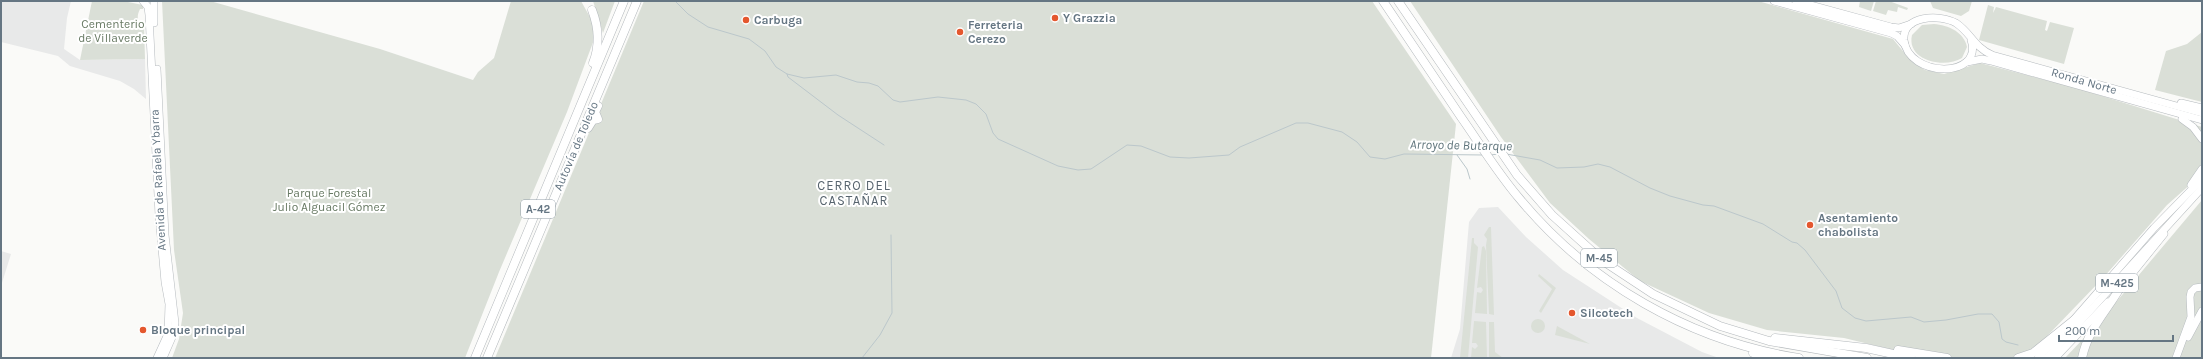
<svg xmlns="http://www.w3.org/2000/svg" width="2203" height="359" viewBox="0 0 2203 359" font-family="Karla,sans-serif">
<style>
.built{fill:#e8e9e9}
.green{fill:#dadfd7}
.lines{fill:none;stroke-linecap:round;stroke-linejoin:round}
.stream{stroke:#bbc7cb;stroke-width:1}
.major-casing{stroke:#b5babe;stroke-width:8}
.highway-casing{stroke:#b4b9bd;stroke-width:9}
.major{stroke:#fff;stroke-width:7}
.highway{stroke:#fff;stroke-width:8}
.poi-dot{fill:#e4572e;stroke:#fff;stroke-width:1.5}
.labels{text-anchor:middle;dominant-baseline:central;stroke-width:4;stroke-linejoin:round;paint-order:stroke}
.shield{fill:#fff;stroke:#939fa8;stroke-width:1}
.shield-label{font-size:11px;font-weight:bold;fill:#657683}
.poi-label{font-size:12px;font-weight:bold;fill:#657683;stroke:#fff;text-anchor:start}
.park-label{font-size:12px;fill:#687a64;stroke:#fff}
.street-label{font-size:12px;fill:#657683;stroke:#fff}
.water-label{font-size:13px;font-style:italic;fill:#60757c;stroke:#fff}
.neighbourhood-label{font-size:13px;letter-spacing:1px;fill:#57646e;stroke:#fff}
</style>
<rect width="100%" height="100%" fill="#fafaf8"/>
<g class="built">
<path d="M 1,1 L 71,1 L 67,18 L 64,49 L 80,60 L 145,59 L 146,99 L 134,89 L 120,81 L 70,66 L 58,56 L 1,42 Z"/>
<path d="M 1498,207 L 1526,237 L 1563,270 L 1637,318 L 1702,352 L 1719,358 L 1451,358 L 1460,329 L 1469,222 L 1479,208 Z"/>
<path d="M 1,251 L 11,254 L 1,286 Z"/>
</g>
<g class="green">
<path d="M 92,1 L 123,1 L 143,5 L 143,9 L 140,9 C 137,15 137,19 140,25 L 144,25 L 145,59 L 80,60 Z"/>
<path d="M 162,1 L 210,1 L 380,49 L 473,80 L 478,72 L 494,58 L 511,1 L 581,1 L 591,19 L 595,37 L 567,112 L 499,272 L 465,358 L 172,358 L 179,339 L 183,313 L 174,250 Z"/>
<path d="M 593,1 L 615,1 L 603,33 Z"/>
<path d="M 644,1 L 1372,1 L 1456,124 L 1431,358 L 495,358 Z"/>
<path d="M 1410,1 L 1758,1 L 1893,39 L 1911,61 L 1925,70 L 1944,74 L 1980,63 L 2073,87 L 2202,127 L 2202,174 L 2167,205 L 2103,278 L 2026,358 L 1927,358 L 1844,338 L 1767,330 L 1709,313 L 1640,281 L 1589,239 L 1550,203 L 1501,137 Z"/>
<path d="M 1860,1 L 1874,1 L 1871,11 L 1859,7 Z"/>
<path d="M 1876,1 L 1889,1 L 1908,8 L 1907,10 L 1898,7 L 1897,12 L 1888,10 L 1886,15 L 1873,11 Z"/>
<path d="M 1930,1 L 1972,1 L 1969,11 L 1961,16 L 1933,8 Z"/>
<path d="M 1988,5 L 1994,7 L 1993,13 L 1996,7 L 2047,21 L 2045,30 L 2047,31 L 2050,22 L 2074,28 L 2064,64 L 1979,40 Z"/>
<path d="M 1934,24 C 1948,25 1964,32 1967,47 L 1962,58 C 1945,69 1906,61 1912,35 L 1922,25 Z"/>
<path d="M 2202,32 L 2202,102 L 2155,90 L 2166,51 L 2187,44 Z"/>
<path d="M 2202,200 L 2202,358 L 2065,358 L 2101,320 Z"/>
<path d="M 1489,227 L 1491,227 L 1494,315 L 1489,314 L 1486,245 L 1487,239 L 1484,235 Z"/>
<path d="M 1472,238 L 1474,238 L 1474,243 L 1478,247 L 1468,358 L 1460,358 Z"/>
<path d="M 1484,246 L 1486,251 L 1487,314 L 1475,313 L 1477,292 L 1481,293 L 1483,290 L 1481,287 L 1477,288 L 1482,247 Z"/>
<path d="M 1539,274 L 1556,288 L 1541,313 L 1539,311 L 1552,289 L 1538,276 Z"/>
<circle cx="1538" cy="326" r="7"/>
<path d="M 1474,321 L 1486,322 L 1487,358 L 1471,358 L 1472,347 L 1475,349 L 1478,346 L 1476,343 L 1472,343 Z"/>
<path d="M 1489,322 L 1494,322 L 1495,352 L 1503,358 L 1489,358 Z"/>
<path d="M 1557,326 L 1590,344 L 1555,335 Z"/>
</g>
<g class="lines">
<g class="stream">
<path d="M 675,1 L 688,14 L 708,27 L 749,39 L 765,51 L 776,67 L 787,74 L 804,78 L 836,75 L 857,82 L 869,83 L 878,86 L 893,100 L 900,102 L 938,97 L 966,100 L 976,104 L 986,114 L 993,133 L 998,139 L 1058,166 L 1078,170 L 1091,169 L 1127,145 L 1141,146 L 1170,157 L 1189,158 L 1229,155 L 1240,147 L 1296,123 L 1308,123 L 1342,132 L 1357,142 L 1370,157 L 1385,159 L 1404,154 L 1483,155"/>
<path d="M 787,74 L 788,77 L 838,115 L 884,145"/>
<path d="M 1506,154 L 1540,160 L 1557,168 L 1584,167 L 1598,164 L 1610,167 L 1650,188 L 1670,196 L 1703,205 L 1714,206 L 1763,224 L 1792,242 L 1797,243 L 1805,250 L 1836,291 L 1842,308 L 1855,318 L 1866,321 L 1911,317 L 1924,322 L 1946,320 L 1978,314 L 1992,314 L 1999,322 L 2002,339 L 2006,342 L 2018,345"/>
<path d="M 1457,155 L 1467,169 L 1470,179"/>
<path d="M 1490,155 L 1499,154"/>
<path d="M 862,358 L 880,335 L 892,313 L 891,235"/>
</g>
<g class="major-casing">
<g id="major">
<path d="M 143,1 L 148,7 L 149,15 L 159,215 L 165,282 L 169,304 L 168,334 L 157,358"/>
<path d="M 154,1 L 154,23"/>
<path d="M 1774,1 L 1891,33 L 1897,36 L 1905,45"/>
<path d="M 1796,1 L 1891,27 L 1899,28 L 1911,24"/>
<path d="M 1971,40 C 1984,79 1908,78 1904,40 C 1902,15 1940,14 1956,23 C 1971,33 1974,47 1992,55 L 2202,113"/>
<path d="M 1967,62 L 1982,59 L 1991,61 L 2202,120"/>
<path d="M 157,69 L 165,235 L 175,323 L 173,335 L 163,358"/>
<path d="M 2181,103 L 2202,108"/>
<path d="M 2182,119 L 2193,127 L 2202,139"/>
<path d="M 2191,185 L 2202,169"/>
<path d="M 2118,291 L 2164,234"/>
<path d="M 2070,324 L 2154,228 L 2202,179"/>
<path d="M 2188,337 L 2202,311"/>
<path d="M 2038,358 L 2061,334"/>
<path d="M 2047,358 L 2202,188"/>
<path d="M 2055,358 L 2108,302"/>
<path d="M 2176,358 L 2191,317 L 2190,297 L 2191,292 L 2195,288 L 2202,287"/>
</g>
</g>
<g class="highway-casing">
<g id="highway">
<path d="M 1383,1 C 1409,40 1435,78 1461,117 C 1480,144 1497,172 1519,198 C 1589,283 1690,341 1799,358"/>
<path d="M 1398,1 L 1517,175 L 1552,215 L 1603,261 L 1653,294 L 1720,326 L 1769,341 L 1867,358"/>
<path d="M 592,10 C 599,28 600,45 593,63"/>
<path d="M 588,128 L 593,120 L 598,119 L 595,112 L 598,106"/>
<path d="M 1775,338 L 1866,348 L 1911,358"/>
<path d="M 1898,350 L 1947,358"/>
<path d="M 1753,353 L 1768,358"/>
<path d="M 475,358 L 624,1"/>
<path d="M 487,358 L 637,1"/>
<path d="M 2018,358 L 2033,353 L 2074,320"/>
<path d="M 2082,358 C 2088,329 2106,312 2120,288"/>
</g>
</g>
<use href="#major" class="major"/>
<use href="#highway" class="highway"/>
</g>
<g class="poi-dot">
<circle cx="1055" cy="18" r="4"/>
<circle cx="746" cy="20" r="4"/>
<circle cx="960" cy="32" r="4"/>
<circle cx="1810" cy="225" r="4"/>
<circle cx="1572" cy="313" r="4"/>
<circle cx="143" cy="330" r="4"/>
</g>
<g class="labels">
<g class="shield">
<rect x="521" y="200" width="34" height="18" rx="3"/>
<rect x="1581" y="249" width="36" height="18" rx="3"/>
<rect x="2096" y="274" width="42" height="18" rx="3"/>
</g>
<g class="shield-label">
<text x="538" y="209">A-42</text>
<text x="1599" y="258">M-45</text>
<text x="2117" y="283">M-425</text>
</g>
<g class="poi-label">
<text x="1063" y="18">Y Grazzia</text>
<text x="754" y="20">Carbuga</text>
<text x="968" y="25">Ferreteria<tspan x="968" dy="14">Cerezo</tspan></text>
<text x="1818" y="218">Asentamiento<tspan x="1818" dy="14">chabolista</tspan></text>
<text x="1580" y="313">Silcotech</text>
<text x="151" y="330">Bloque principal</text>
</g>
<g class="park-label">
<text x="113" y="24">Cementerio<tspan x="113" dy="14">de Villaverde</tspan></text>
<text x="329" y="193">Parque Forestal<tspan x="329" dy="14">Julio Alguacil Gómez</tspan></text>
</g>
<g class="street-label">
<text transform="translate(2084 81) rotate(16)">Ronda Norte</text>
<text transform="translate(576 146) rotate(-67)">Autovía de Toledo</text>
<text transform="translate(158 180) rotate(-93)">Avenida de Rafaela Ybarra</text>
</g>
<g class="water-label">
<text transform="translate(1461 145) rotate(1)">Arroyo de Butarque</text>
</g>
<g class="neighbourhood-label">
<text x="854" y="185">CERRO DEL<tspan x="854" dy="15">CASTAÑAR</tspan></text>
</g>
</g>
<rect width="2203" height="359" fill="none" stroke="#657683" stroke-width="4"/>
<path d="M2059 335v6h114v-6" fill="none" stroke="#657683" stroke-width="2"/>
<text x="2065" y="335" font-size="12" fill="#657683" stroke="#ffffff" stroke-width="3" paint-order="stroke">200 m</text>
</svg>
